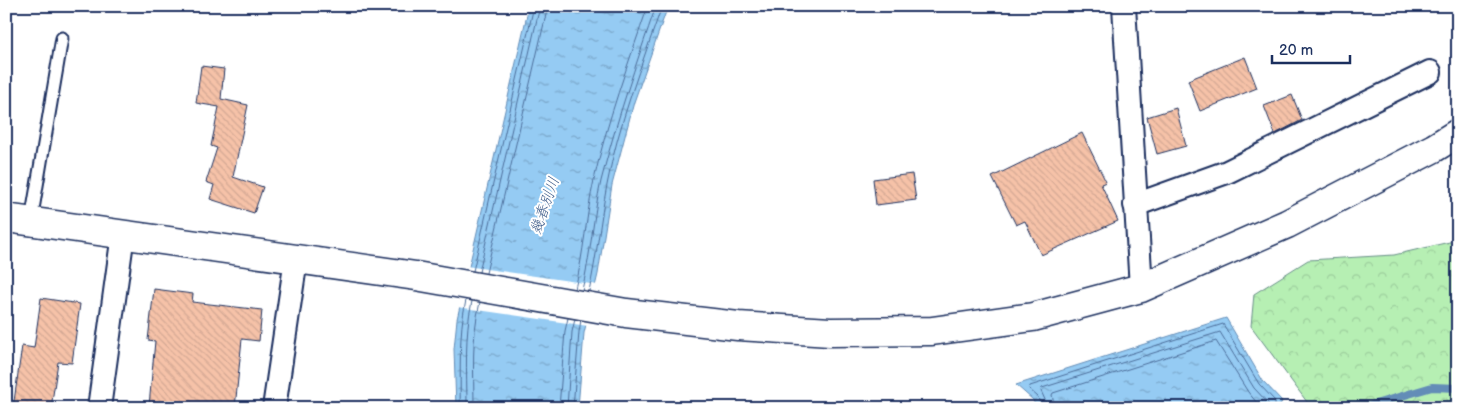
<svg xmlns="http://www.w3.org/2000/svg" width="1464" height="414" viewBox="0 0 1464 414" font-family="'Balsamiq Sans','Klee One',sans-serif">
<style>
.forest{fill:url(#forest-crowns);stroke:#688f88}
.water{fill:url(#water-ripples);stroke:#648db7}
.pier{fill:#fff}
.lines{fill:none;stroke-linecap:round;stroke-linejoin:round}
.shore{stroke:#4c6d9a;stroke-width:1}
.stream{stroke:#648db7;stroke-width:8}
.building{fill:url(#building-back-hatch);stroke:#1b2f5e}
.lane-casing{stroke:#1b2f5e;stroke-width:15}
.street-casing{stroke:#1b2f5e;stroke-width:26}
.secondary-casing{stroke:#1b2f5e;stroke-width:31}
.lane{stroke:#fff;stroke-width:11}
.street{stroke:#fff;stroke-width:22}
.secondary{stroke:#fff;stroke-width:28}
.labels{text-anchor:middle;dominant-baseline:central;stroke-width:4;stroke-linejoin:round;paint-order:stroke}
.water-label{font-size:15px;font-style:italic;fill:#405e8b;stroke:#fff}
</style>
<defs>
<pattern id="forest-crowns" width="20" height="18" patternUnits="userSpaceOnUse" patternTransform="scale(1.25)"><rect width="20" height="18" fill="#b6efb3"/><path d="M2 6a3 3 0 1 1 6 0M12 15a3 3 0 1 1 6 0" fill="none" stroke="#9ccd9c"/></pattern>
<pattern id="water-ripples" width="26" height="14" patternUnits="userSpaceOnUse" patternTransform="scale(1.25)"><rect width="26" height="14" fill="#95cbf3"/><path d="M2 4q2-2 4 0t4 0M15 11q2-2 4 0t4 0" fill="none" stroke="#79a5c8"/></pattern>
<pattern id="building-back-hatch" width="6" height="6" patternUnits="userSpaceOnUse" patternTransform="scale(1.25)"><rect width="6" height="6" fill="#f6c2a8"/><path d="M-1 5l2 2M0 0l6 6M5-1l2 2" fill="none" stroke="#d2a793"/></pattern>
</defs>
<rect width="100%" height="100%" fill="#fff"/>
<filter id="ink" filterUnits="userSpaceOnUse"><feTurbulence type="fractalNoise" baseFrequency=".02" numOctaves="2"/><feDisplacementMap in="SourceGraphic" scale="10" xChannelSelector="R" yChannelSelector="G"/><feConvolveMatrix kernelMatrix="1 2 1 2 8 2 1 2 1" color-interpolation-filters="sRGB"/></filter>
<g filter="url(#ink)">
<path class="forest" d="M 1458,240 L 1458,408 L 1318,408 L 1307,402 L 1251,326 L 1254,294 L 1308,260 L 1394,255 Z"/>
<g class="water">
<path d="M 529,6 L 668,6 L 634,102 L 612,185 L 598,274 L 584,333 L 578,408 L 456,408 L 454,349 L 457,319 Z"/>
<path d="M 1226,318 L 1263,381 L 1282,401 L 1279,408 L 1036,408 L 1033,400 L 1016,385 Z"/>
</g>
<path class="pier" d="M 466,266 L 598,285 L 588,326 L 457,307 Z"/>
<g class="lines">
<g class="shore">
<path d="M 473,271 L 534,6"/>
<path d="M 479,272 L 540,6"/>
<path d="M 486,273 L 548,6"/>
<path d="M 575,289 C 584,253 586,216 594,180 C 607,121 628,64 648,6"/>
<path d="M 582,290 C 591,254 593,217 601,181 C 616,122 636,64 656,6"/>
<path d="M 589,291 C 597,256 600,221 607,185 C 618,125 642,64 662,6"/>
<path d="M 460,408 C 461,371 458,336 466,300"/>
<path d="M 467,408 C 467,371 464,337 472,301"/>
<path d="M 474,408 C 474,372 471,338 480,302"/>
<path d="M 559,408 L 565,331 L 568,318"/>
<path d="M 567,408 L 572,332 L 575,319"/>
<path d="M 573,408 L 579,332 L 581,320"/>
<path d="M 1041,408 L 1038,397 L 1029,389 L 1030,386 L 1223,324 L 1259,384 L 1275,401 L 1275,408"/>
<path d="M 1047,408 L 1046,402 L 1041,391 L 1042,388 L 1220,332 L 1254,388 L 1268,403 L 1268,408"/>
<path d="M 1055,408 L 1052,395 L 1053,393 L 1216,341 L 1248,392 L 1261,408"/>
</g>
<path class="stream" d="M 1362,408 L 1432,387 L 1458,388"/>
</g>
<g class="building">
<path d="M 1245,57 L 1257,88 L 1200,111 L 1188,80 Z"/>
<path d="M 201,66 L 224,69 L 221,99 L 248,105 L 233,177 L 263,187 L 254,213 L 210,199 L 214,185 L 206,182 L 217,148 L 211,146 L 219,107 L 196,103 Z"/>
<path d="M 1292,95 L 1302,120 L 1275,134 L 1264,106 Z"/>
<path d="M 1176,108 L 1186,146 L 1157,154 L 1147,117 Z"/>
<path d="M 1082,133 L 1106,182 L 1101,184 L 1118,221 L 1041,255 L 1025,221 L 1016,225 L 992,177 Z"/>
<path d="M 912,174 L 916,200 L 876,205 L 873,179 Z"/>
<path d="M 154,289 L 193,294 L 192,302 L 262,310 L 259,341 L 242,339 L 235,408 L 177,403 L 176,408 L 149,406 L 155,341 L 148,340 Z"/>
<path d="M 41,298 L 80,304 L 72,363 L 58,362 L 51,408 L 13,408 L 22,346 L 34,348 Z"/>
</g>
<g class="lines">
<g class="lane-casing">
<path id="lane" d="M 31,221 L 62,38"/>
</g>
<g class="street-casing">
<g id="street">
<path d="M 1124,6 L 1141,288"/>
<path d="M 1135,205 L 1227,172 L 1430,72"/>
<path d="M 99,408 L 123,234"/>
<path d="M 274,408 L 296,259"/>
</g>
</g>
<g class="secondary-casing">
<path id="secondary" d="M 6,218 L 416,276 L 626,313 L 738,326 L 830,332 L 932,331 L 1033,317 L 1141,288 L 1287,224 L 1434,148 L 1458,133"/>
</g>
<use href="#lane" class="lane"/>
<use href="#street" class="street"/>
<use href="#secondary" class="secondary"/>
</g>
</g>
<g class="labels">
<g class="water-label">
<text transform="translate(545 206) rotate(-71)">幾春別川</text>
</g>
</g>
<rect width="1464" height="414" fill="none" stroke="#fff" stroke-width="25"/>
<rect x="12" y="12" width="1439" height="389" fill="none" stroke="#1b2f5e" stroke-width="2" filter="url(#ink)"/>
<path d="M1272 55v8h78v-8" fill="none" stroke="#1b2f5e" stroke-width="2.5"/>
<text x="1279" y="55" font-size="15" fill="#1b2f5e" stroke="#ffffff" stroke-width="4" paint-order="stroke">20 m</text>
</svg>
